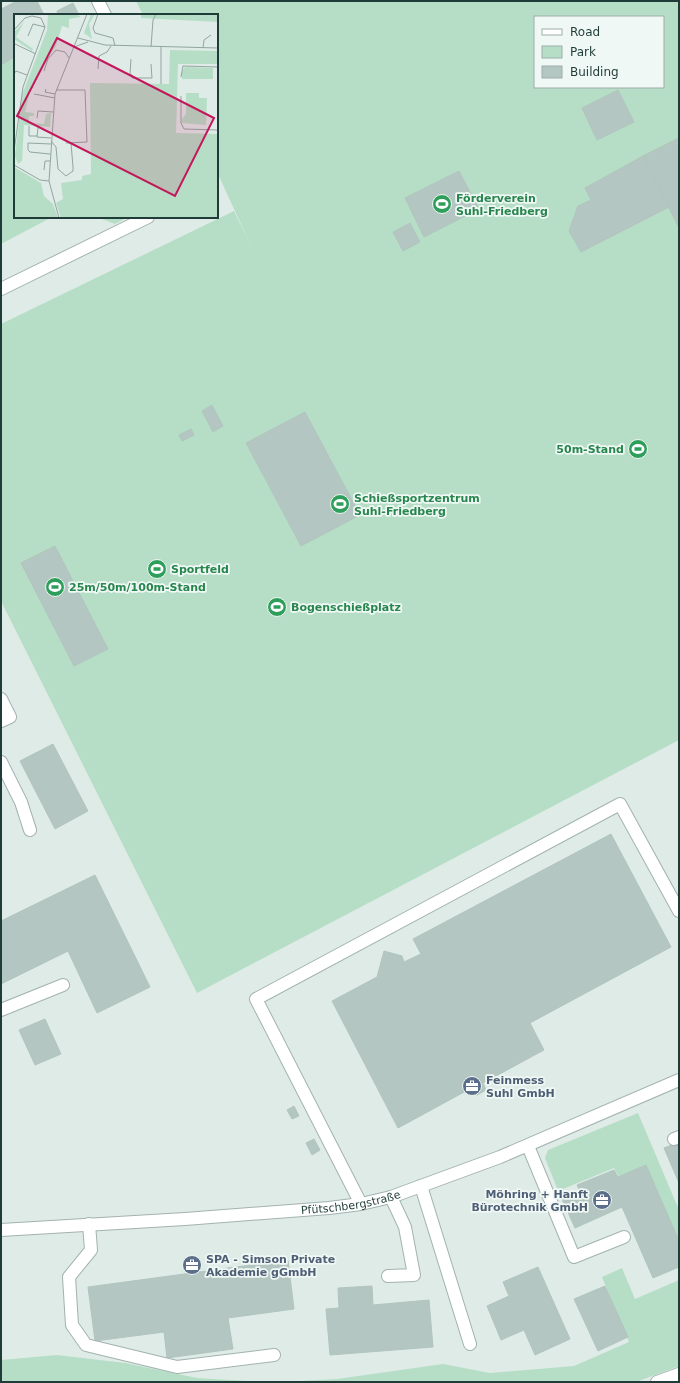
<svg xmlns="http://www.w3.org/2000/svg" width="680" height="1383" viewBox="0 0 680 1383" font-family="'DejaVu Sans',sans-serif">
<style>
.green{fill:#b6dec6;fill-rule:evenodd}
.building{fill:#b4c6c1;stroke:#b1c5bf}
.lines{fill:none;stroke-linecap:round;stroke-linejoin:round}
.minor-casing{stroke:#a2b3af;stroke-width:14}
.minor{stroke:#fff;stroke-width:12}
.labels{text-anchor:middle;dominant-baseline:central;stroke-width:3.5;stroke-linejoin:round;paint-order:stroke}
.leisure-label{font-size:11px;font-weight:bold;fill:#27864d;stroke:#f0f8f5;text-anchor:start}
.service-label{font-size:11px;font-weight:bold;fill:#4e5e75;stroke:#f0f8f5;text-anchor:start}
.street-label{font-size:11px;fill:#1f3c38;stroke:#f0f8f5}
.inset-road{fill:none;stroke:#92a5a1;stroke-width:1}
.view{fill:#c2185b;fill-opacity:0.15;stroke:#c2185b;stroke-width:2}
.inset-edge{fill:none;stroke:#1f3c38;stroke-width:2}
</style>
<rect width="100%" height="100%" fill="#dfebe7"/>
<g class="green">
<path d="M 136,1 L 679,1 L 679,740 L 197,993 L 1,601 L 1,324 L 234,211 L 251,246 L 217,172 L 217,15 L 143,15 ZM 535,17 L 663,17 L 663,87 L 535,87 Z"/>
<path d="M 15,58 L 15,217 L 52,217 L 1,244 L 1,65 Z"/>
<path d="M 97,217 L 128,217 L 115,224 Z"/>
<path d="M 638,1113 L 679,1210 L 679,1243 L 646,1166 L 619,1177 L 614,1168 L 563,1189 L 557,1188 L 545,1158 L 548,1150 Z"/>
<path d="M 622,1268 L 635,1299 L 679,1280 L 679,1366 L 636,1382 L 281,1382 L 337,1379 L 443,1364 L 490,1373 L 574,1366 L 629,1342 L 602,1277 Z"/>
<path d="M 57,1355 L 125,1363 L 197,1378 L 266,1382 L 1,1382 L 1,1360 Z"/>
</g>
<g class="building">
<path d="M 17,1 L 37,1 L 44,15 L 15,15 L 15,57 L 1,65 L 1,9 Z"/>
<path d="M 73,3 L 79,15 L 58,15 L 57,11 Z"/>
<path d="M 618,90 L 634,122 L 597,140 L 582,108 Z"/>
<path d="M 679,138 L 679,228 L 643,156 Z"/>
<path d="M 643,156 L 669,207 L 581,252 L 569,231 L 578,206 L 591,200 L 585,188 Z"/>
<path d="M 459,171 L 479,209 L 424,237 L 405,198 Z"/>
<path d="M 410,223 L 420,242 L 403,251 L 393,232 Z"/>
<path d="M 212,405 L 223,426 L 213,432 L 202,411 Z"/>
<path d="M 305,412 L 360,515 L 301,546 L 246,443 Z"/>
<path d="M 191,429 L 194,435 L 182,441 L 179,435 Z"/>
<path d="M 55,546 L 108,649 L 74,666 L 21,563 Z"/>
<path d="M 53,744 L 88,811 L 55,829 L 20,761 Z"/>
<path d="M 611,834 L 671,947 L 530,1023 L 544,1050 L 483,1083 L 486,1090 L 477,1095 L 466,1091 L 398,1128 L 332,1001 L 377,977 L 384,951 L 402,956 L 404,962 L 421,954 L 413,939 Z"/>
<path d="M 95,875 L 150,987 L 97,1013 L 68,951 L 1,984 L 1,921 Z"/>
<path d="M 45,1019 L 61,1054 L 35,1065 L 19,1030 Z"/>
<path d="M 294,1106 L 299,1116 L 292,1119 L 287,1110 Z"/>
<path d="M 314,1139 L 320,1150 L 312,1155 L 306,1143 Z"/>
<path d="M 679,1142 L 679,1183 L 664,1148 Z"/>
<path d="M 646,1165 L 679,1241 L 679,1267 L 653,1278 L 622,1207 L 575,1228 L 562,1199 L 580,1191 L 577,1185 L 614,1170 L 618,1177 Z"/>
<path d="M 288,1260 L 294,1309 L 228,1318 L 233,1349 L 167,1358 L 164,1332 L 95,1341 L 88,1287 Z"/>
<path d="M 538,1267 L 570,1339 L 535,1355 L 524,1330 L 501,1340 L 487,1306 L 509,1296 L 503,1282 Z"/>
<path d="M 372,1286 L 373,1305 L 429,1300 L 433,1347 L 330,1355 L 326,1309 L 339,1308 L 338,1288 Z"/>
<path d="M 605,1286 L 628,1337 L 598,1351 L 574,1299 Z"/>
</g>
<g class="lines">
<g class="minor-casing">
<g id="minor">
<path d="M 98,1 L 105,15"/>
<path d="M 1,289 L 148,217"/>
<path d="M 1,699 L 10,717 L 1,721"/>
<path d="M 1,762 L 21,802 L 30,830"/>
<path d="M 1,1010 L 63,985"/>
<path d="M 674,1139 L 679,1137"/>
<path d="M 528,1146 L 574,1257 L 624,1237"/>
<path d="M 421,1186 L 470,1344"/>
<path d="M 361,1204 L 256,999 L 620,804 L 679,911"/>
<path d="M 89,1224 L 91,1250 L 69,1277 L 72,1325 L 86,1345 L 177,1367 L 274,1355"/>
<path id="s1" d="M 1,1230 L 185,1219 L 329,1208 L 361,1204 L 391,1197 L 500,1157 L 679,1080"/>
<path d="M 388,1276 L 414,1275 L 405,1227 L 391,1197"/>
<path d="M 657,1382 L 679,1374"/>
</g>
</g>
<use href="#minor" class="minor"/>
</g>
<defs>
<g id="stadium-disc" transform="scale(1)"><circle r="9.5" fill="#2e9e5b" stroke="#f0f8f5"/><path d="M0-5a6.5 5 0 1 0 0 10a6.5 5 0 1 0 0-10ZM-3.5-1.8h7v3.6h-7Z" fill="#fff"/></g>
<g id="office-disc" transform="scale(1)"><circle r="9.5" fill="#5c6f8a" stroke="#f0f8f5"/><path d="M-6-3h4V-5.5h4V-3h4V5H-6ZM-1-4.5V-3h2v-1.5ZM-6 0V1H6V0Z" fill="#fff"/></g>
</defs>
<g fill-rule="evenodd">
<use href="#stadium-disc" x="442" y="204"/>
<use href="#stadium-disc" x="638" y="449"/>
<use href="#stadium-disc" x="340" y="504"/>
<use href="#stadium-disc" x="157" y="569"/>
<use href="#stadium-disc" x="55" y="587"/>
<use href="#stadium-disc" x="277" y="607"/>
<use href="#office-disc" x="472" y="1086"/>
<use href="#office-disc" x="602" y="1200"/>
<use href="#office-disc" x="192" y="1265"/>
</g>
<g class="labels">
<g class="leisure-label">
<text x="456" y="198">Förderverein<tspan x="456" dy="13">Suhl-Friedberg</tspan></text>
<text x="624" y="449" text-anchor="end">50m-Stand</text>
<text x="354" y="498">Schießsportzentrum<tspan x="354" dy="13">Suhl-Friedberg</tspan></text>
<text x="171" y="569">Sportfeld</text>
<text x="69" y="587">25m/50m/100m-Stand</text>
<text x="291" y="607">Bogenschießplatz</text>
</g>
<g class="service-label">
<text x="486" y="1080">Feinmess<tspan x="486" dy="13">Suhl GmbH</tspan></text>
<text x="588" y="1194" text-anchor="end">Möhring + Hanft<tspan x="588" dy="13">Bürotechnik GmbH</tspan></text>
<text x="206" y="1259">SPA - Simson Private<tspan x="206" dy="13">Akademie gGmbH</tspan></text>
</g>
<g class="street-label">
<text stroke="none"><textPath href="#s1" startOffset="351">Pfütschbergstraße</textPath></text>
</g>
</g>
<g transform="translate(14 14)">
<rect width="204" height="204" fill="#dfebe7"/>
<path d="M 34,0 L 62,0 L 67,3 L 55,5 L 55,14 L 48,12 L 42,32 L 27,55 L 15,81 L 11,98 L 20,99 L 20,102 L 15,102 L 15,109 L 30,110 L 32,100 L 37,99 L 36,113 L 10,111 L 8,147 L 4,150 L 1,142 L 8,81 L 33,16 ZM 77,0 L 81,0 L 75,10 L 78,25 L 70,19 ZM 127,0 L 204,0 L 204,8 L 127,4 ZM 10,8 L 2,23 L 19,35 L 18,37 L 0,25 L 0,18 ZM 156,36 L 204,37 L 204,50 L 164,50 L 162,119 L 204,120 L 204,204 L 47,204 L 42,189 L 49,185 L 47,169 L 68,166 L 68,162 L 77,160 L 76,69 L 155,70 ZM 171,53 L 199,54 L 199,65 L 168,65 L 168,57 ZM 172,79 L 185,79 L 185,84 L 193,84 L 192,111 L 168,109 L 168,105 L 172,100 ZM 0,153 L 27,169 L 30,182 L 39,190 L 44,204 L 0,204 Z" fill="#b6dec6"/>
<path class="inset-road" d="M 84,0 L 79,14 L 81,19 L 99,24 L 101,32M 0,16 L 11,4 L 18,2 L 27,4 L 31,13 L 9,73 L 0,137M 14,22 L 19,10 L 31,13M 64,24 L 91,31 L 204,34M 1,30 L 22,40M 60,33 L 74,28M 137,33 L 139,6 L 142,0M 189,34 L 190,26 L 197,21M 117,45 L 116,60 L 118,61 L 118,64 L 138,64 L 137,50M 84,55 L 85,42 L 93,38 L 97,32M 30,57 L 34,45 L 42,36 L 51,38 L 55,44M 0,60 L 2,57 L 13,61M 167,63 L 169,52 L 204,53M 147,70 L 147,33M 32,75 L 31,78 L 41,80M 42,76 L 71,76 L 73,128 L 52,129M 20,80 L 41,84M 167,82 L 167,109 L 170,115 L 204,116M 23,104 L 24,97 L 39,98M 15,112 L 15,122 L 23,122M 24,114 L 23,123 L 37,124M 37,127 L 42,133 L 44,155 L 52,162 L 59,157 L 59,153 L 57,129M 36,140 L 16,138 L 14,136 L 14,129 L 37,130M 0,151 L 26,166 L 35,167M 30,156 L 31,147 L 36,147M 45,204 L 35,167 L 41,80 L 73,0"/>
<path class="view" d="M 43,24 L 200,104 L 161,182 L 3,102 Z"/>
<rect width="204" height="204" class="inset-edge"/>
</g>
<rect width="680" height="1383" fill="none" stroke="#1f3c38" stroke-width="4"/>
<rect x="534" y="16" width="130" height="72" fill="#f0f8f5" stroke="#9cada9"/>
<rect x="542" y="29" width="20" height="6" fill="#ffffff" stroke="#9cada9"/>
<text x="570" y="36" font-size="12" fill="#1f3c38">Road</text>
<rect x="542" y="46" width="20" height="12" fill="#b6dec6" stroke="#9cada9"/>
<text x="570" y="56" font-size="12" fill="#1f3c38">Park</text>
<rect x="542" y="66" width="20" height="12" fill="#b4c6c1" stroke="#9cada9"/>
<text x="570" y="76" font-size="12" fill="#1f3c38">Building</text>
</svg>
